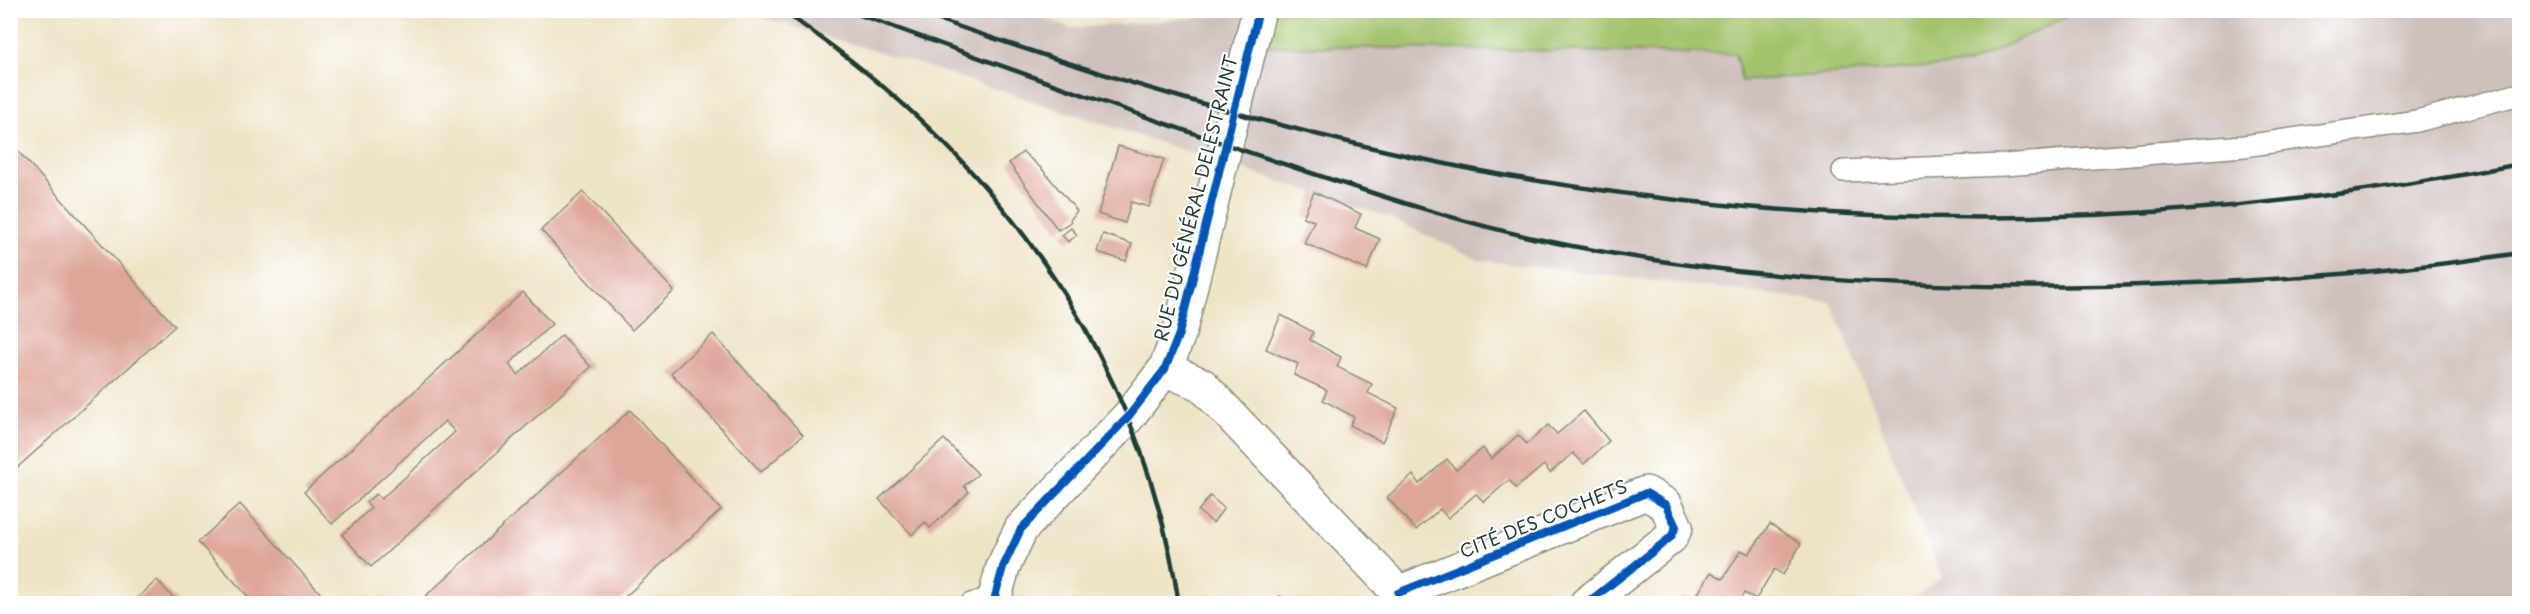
<svg xmlns="http://www.w3.org/2000/svg" width="2530" height="614" viewBox="0 0 2530 614" font-family="'Playpen Sans',sans-serif">
<style>
.industrial{fill:#cfc0bb}
.green{fill:#a2c36c;stroke:#608050;stroke-width:1.5}
.building{fill:#dea599}
.lines{fill:none;stroke-linecap:round;stroke-linejoin:round}
.service-casing{stroke:#87907d;stroke-width:24}
.minor-casing{stroke:#87907d;stroke-width:36}
.service{stroke:#fff;stroke-width:21}
.minor{stroke:#fff;stroke-width:33}
.rail{stroke:#1f3d34;stroke-width:4.5}
.cycleway-casing{stroke:#fff;stroke-width:11}
.cycleway{stroke:#0057b8;stroke-width:8}
.labels{text-anchor:middle;dominant-baseline:central;stroke-width:4.5;stroke-linejoin:round;paint-order:stroke}
.street-label{font-size:18px;fill:#1f3d34;stroke:#fff}
</style>
<rect width="100%" height="100%" fill="#fff"/>
<filter id="ink" filterUnits="userSpaceOnUse"><feTurbulence type="fractalNoise" baseFrequency=".0167" numOctaves="2"/><feDisplacementMap in="SourceGraphic" scale="12" xChannelSelector="R" yChannelSelector="G"/><feConvolveMatrix kernelMatrix="1 2 1 2 8 2 1 2 1" color-interpolation-filters="sRGB"/></filter>
<filter id="wash" filterUnits="userSpaceOnUse"><feTurbulence type="fractalNoise" baseFrequency=".008" numOctaves="4" result="noise"/><feDisplacementMap in="SourceGraphic" scale="24" xChannelSelector="R" yChannelSelector="G"/><feGaussianBlur stdDeviation="1.35" result="paint"/><feColorMatrix in="noise" values="0 0 0 0 0 0 0 0 0 0 0 0 0 0 0 0 0 1.4 0 .05"/><feComposite in="paint" operator="in"/></filter>
<g filter="url(#wash)">
<rect width="100%" height="100%" fill="#efe3c6"/>
<path class="industrial" d="M 741,11 L 1023,11 L 1070,28 L 1271,12 L 1266,46 L 1735,54 L 1742,81 L 1968,64 L 2078,11 L 2519,11 L 2519,603 L 1906,603 L 1942,578 L 1831,302 L 1479,260 L 1388,217 L 919,64 Z"/>
<path class="green" d="M 1296,11 L 2078,11 L 1968,64 L 1742,81 L 1735,54 L 1265,46 L 1271,12 Z"/>
<g id="blocks">
<g class="building">
<path d="M 10,142 L 175,326 L 10,474 Z"/>
<path d="M 1118,146 L 1164,159 L 1149,207 L 1131,202 L 1125,223 L 1098,214 Z"/>
<path d="M 1023,152 L 1042,169 L 1077,211 L 1070,220 L 1071,222 L 1058,230 L 1009,163 Z"/>
<path d="M 583,192 L 674,291 L 632,330 L 541,230 Z"/>
<path d="M 1314,192 L 1361,214 L 1355,228 L 1380,239 L 1367,270 L 1304,243 L 1314,221 L 1303,217 Z"/>
<path d="M 1071,228 L 1077,235 L 1068,242 L 1062,235 Z"/>
<path d="M 1103,234 L 1132,244 L 1126,261 L 1097,252 Z"/>
<path d="M 523,292 L 552,324 L 509,364 L 518,375 L 562,335 L 591,367 L 371,567 L 342,535 L 371,508 L 366,502 L 376,494 L 381,499 L 455,432 L 445,421 L 332,524 L 304,492 Z"/>
<path d="M 1281,315 L 1313,332 L 1310,340 L 1341,357 L 1337,367 L 1372,384 L 1368,393 L 1398,408 L 1382,442 L 1350,425 L 1354,417 L 1323,400 L 1327,390 L 1294,375 L 1298,364 L 1266,349 Z"/>
<path d="M 713,334 L 803,435 L 761,472 L 671,373 Z"/>
<path d="M 630,410 L 721,510 L 617,604 L 417,604 Z"/>
<path d="M 1584,411 L 1609,441 L 1584,464 L 1573,453 L 1550,473 L 1544,465 L 1516,488 L 1509,480 L 1484,502 L 1476,494 L 1448,518 L 1440,509 L 1416,530 L 1387,497 L 1413,475 L 1419,484 L 1447,459 L 1456,470 L 1483,448 L 1491,459 L 1518,435 L 1527,444 L 1548,425 L 1557,434 Z"/>
<path d="M 944,439 L 978,474 L 964,486 L 969,492 L 930,528 L 925,522 L 912,535 L 879,499 Z"/>
<path d="M 1210,496 L 1224,508 L 1213,523 L 1198,511 Z"/>
<path d="M 240,504 L 330,604 L 255,604 L 198,542 Z"/>
<path d="M 1770,524 L 1801,544 L 1783,575 L 1774,569 L 1756,599 L 1744,593 L 1738,604 L 1678,604 L 1682,596 L 1693,602 L 1711,572 L 1723,579 L 1741,550 L 1749,554 Z"/>
<path d="M 157,580 L 179,604 L 131,604 Z"/>
<path d="M 1280,596 L 1296,604 L 1277,604 Z"/>
</g>
</g>
</g>
<g filter="url(#ink)">
<use href="#blocks" fill-opacity="0" stroke="#87907d" stroke-width="1.5"/>
<g class="lines">
<g class="service-casing">
<g id="service">
<path d="M 1843,171 L 2005,165 L 2244,146 L 2417,121 L 2520,94"/>
<path d="M 971,604 L 995,597"/>
</g>
</g>
<g class="minor-casing">
<g id="minor">
<path d="M 1165,369 L 1202,385 L 1409,604"/>
<path d="M 1398,593 L 1646,493 L 1666,505 L 1676,527 L 1671,537 L 1586,604"/>
<path d="M 993,604 L 1003,567 L 1021,529 L 1128,417 L 1165,369 L 1179,334 L 1259,10"/>
</g>
</g>
<use href="#service" class="service"/>
<use href="#minor" class="minor"/>
<g class="rail">
<path d="M 781,10 C 993,151 1140,349 1179,604"/>
<path d="M 846,10 C 995,63 1143,118 1293,167 C 1372,193 1452,220 1533,238 C 1741,283 1955,292 2168,284 C 2285,280 2403,271 2520,253"/>
<path d="M 911,10 C 1093,74 1276,130 1465,168 C 1524,180 1584,188 1644,196 C 1935,233 2231,221 2520,164"/>
</g>
<g class="cycleway-casing">
<g id="cycleway">
<path d="M 1398,593 L 1646,493 L 1666,505 L 1676,527 L 1671,537 L 1586,604"/>
<path d="M 993,604 L 1003,567 L 1021,529 L 1128,417 L 1165,369 L 1179,334 L 1259,10"/>
</g>
</g>
<use href="#cycleway" class="cycleway"/>
</g>
</g>
<g class="labels">
<g class="street-label">
<text transform="translate(1195 198) rotate(-76)">RUE DU GÉNÉRAL DELESTRAINT</text>
<text transform="translate(1543 518) rotate(-22)">CITÉ DES COCHETS</text>
</g>
</g>
<rect width="2530" height="614" fill="none" stroke="#fff" stroke-width="36"/>
</svg>
